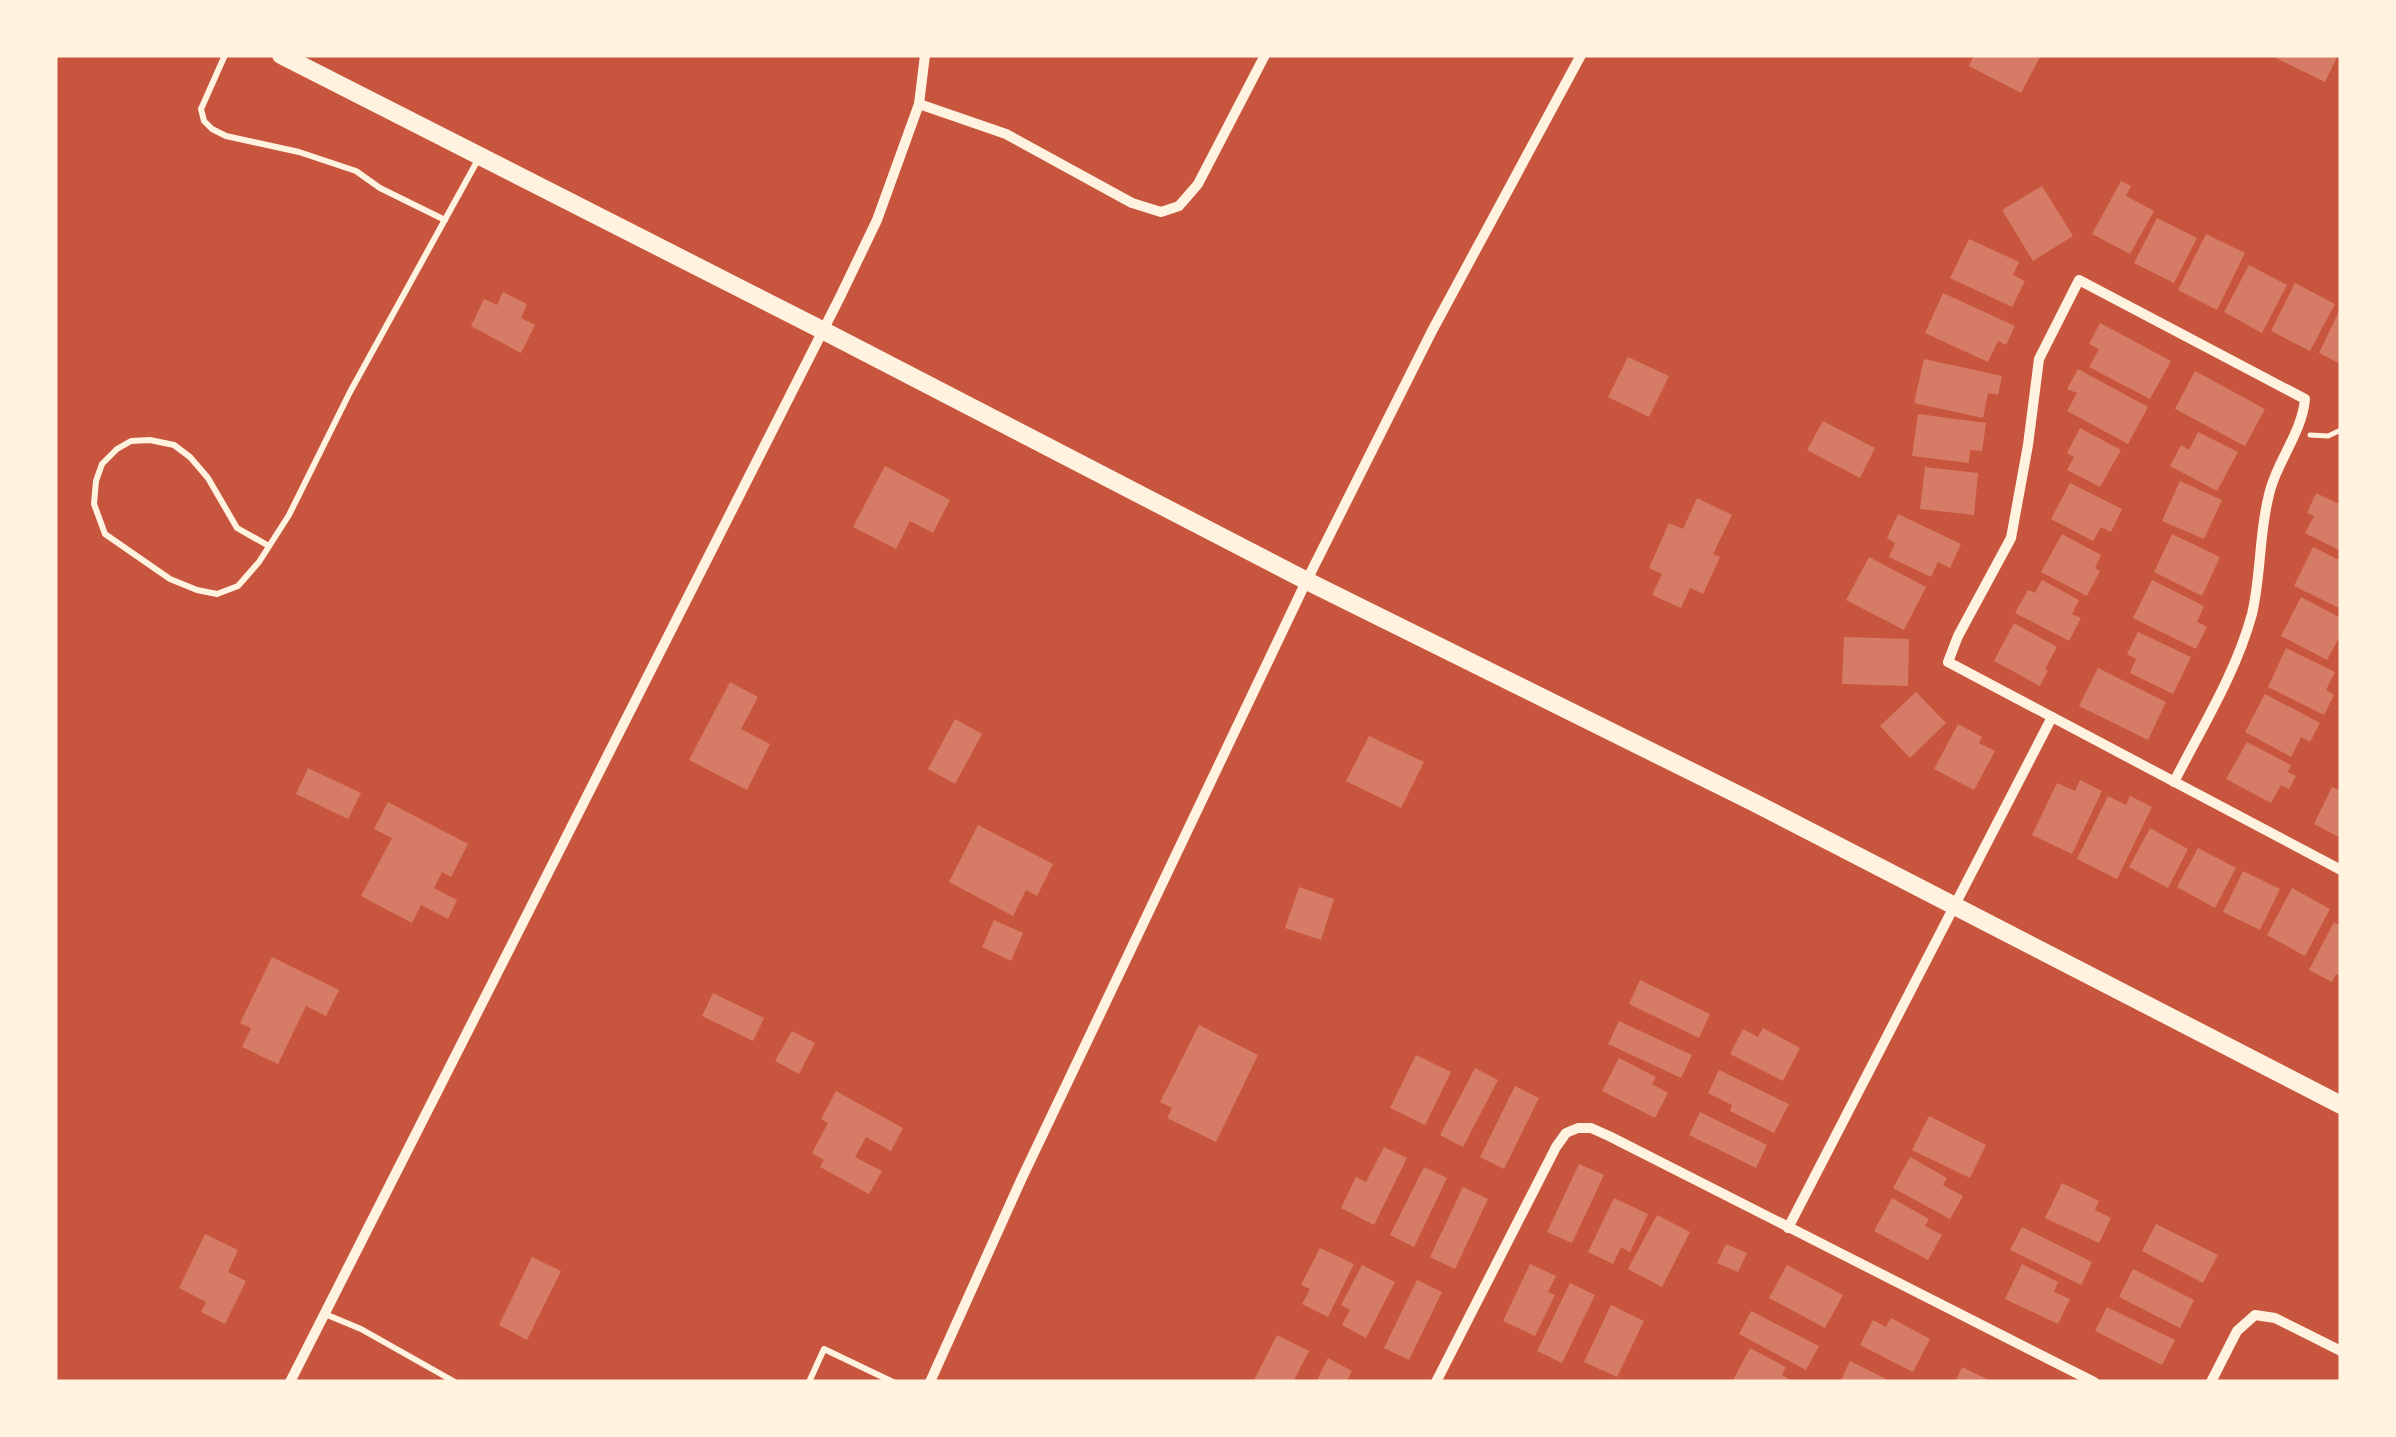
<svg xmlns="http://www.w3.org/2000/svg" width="2396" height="1437" viewBox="0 0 2396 1437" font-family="'PT Sans Narrow',sans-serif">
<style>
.building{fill:#d67c66}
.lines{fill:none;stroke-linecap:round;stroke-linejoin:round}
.path{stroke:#fff3e0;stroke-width:5}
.service{stroke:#fff3e0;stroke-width:6}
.minor{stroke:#fff3e0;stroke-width:10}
.tertiary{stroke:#fff3e0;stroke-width:18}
</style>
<rect width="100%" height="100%" fill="#c8553d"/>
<g class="building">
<path d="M 1974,55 L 2041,55 L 2021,93 L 1969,66 Z"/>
<path d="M 2277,55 L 2338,55 L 2325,82 L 2276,58 Z"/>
<path d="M 2121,181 L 2131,186 L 2126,196 L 2154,211 L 2130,254 L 2092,234 Z"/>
<path d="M 2042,186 L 2073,236 L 2033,261 L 2002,210 Z"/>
<path d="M 2157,218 L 2197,238 L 2174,283 L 2134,263 Z"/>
<path d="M 2206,234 L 2245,253 L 2217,310 L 2178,290 Z"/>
<path d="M 1969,239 L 2019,262 L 2013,275 L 2025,281 L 2012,307 L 1950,278 Z"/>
<path d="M 2249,265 L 2287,285 L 2262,333 L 2224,312 Z"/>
<path d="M 2295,283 L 2335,304 L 2310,351 L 2271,331 Z"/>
<path d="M 503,292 L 527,304 L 521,318 L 535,325 L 521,353 L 471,326 L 484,299 L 497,305 Z"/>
<path d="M 1943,293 L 2015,326 L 2006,345 L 1998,341 L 1988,362 L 1925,333 Z"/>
<path d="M 2341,307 L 2341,364 L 2319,353 Z"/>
<path d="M 2100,323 L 2171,361 L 2150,399 L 2089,367 L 2099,349 L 2089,344 Z"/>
<path d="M 1628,357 L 1669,376 L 1649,417 L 1608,397 Z"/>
<path d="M 1924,359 L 2002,376 L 1998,395 L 1988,393 L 1983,418 L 1914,403 Z"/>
<path d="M 2078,369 L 2148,407 L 2128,444 L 2067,411 L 2077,393 L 2067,389 Z"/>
<path d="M 2195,371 L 2265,409 L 2245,446 L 2175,409 Z"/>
<path d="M 1918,414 L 1986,423 L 1982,451 L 1970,450 L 1969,463 L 1912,456 Z"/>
<path d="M 1823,421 L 1875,448 L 1860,478 L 1807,450 Z"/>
<path d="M 2080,428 L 2121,450 L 2100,487 L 2067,470 L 2074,457 L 2067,453 Z"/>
<path d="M 2198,432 L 2238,452 L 2217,491 L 2170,466 L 2181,445 L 2189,450 Z"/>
<path d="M 885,466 L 950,500 L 933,533 L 910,521 L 896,549 L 853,527 Z"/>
<path d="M 1925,467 L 1978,473 L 1974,515 L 1920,509 Z"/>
<path d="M 2180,481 L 2222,500 L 2204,539 L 2162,521 Z"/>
<path d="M 2070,483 L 2122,509 L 2111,532 L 2101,527 L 2093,541 L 2051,519 Z"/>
<path d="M 2316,493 L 2341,505 L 2341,551 L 2305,533 L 2314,516 L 2307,513 Z"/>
<path d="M 1697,498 L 1732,515 L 1713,554 L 1720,557 L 1703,594 L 1690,588 L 1681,608 L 1652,595 L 1662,574 L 1649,568 L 1669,523 L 1683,529 Z"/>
<path d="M 1898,514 L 1961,544 L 1950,568 L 1938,562 L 1931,577 L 1889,557 L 1895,543 L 1887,538 Z"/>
<path d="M 2062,534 L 2101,555 L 2095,568 L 2100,571 L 2087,596 L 2041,572 Z"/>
<path d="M 2172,534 L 2220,557 L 2202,596 L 2154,572 Z"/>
<path d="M 2313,547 L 2341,561 L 2341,609 L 2294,586 Z"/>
<path d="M 1869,557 L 1926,587 L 1904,630 L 1846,600 Z"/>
<path d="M 2042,580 L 2079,600 L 2072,614 L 2081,618 L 2069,641 L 2015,613 L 2028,590 L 2035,593 Z"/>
<path d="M 2152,580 L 2204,606 L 2197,622 L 2207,627 L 2196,649 L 2133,618 Z"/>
<path d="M 2301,597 L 2341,618 L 2341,634 L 2327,660 L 2281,636 Z"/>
<path d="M 2014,623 L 2057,647 L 2045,669 L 2048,670 L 2040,686 L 1994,661 Z"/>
<path d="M 2138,632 L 2191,657 L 2173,694 L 2130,673 L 2136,659 L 2127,654 Z"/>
<path d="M 1844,637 L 1909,639 L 1908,686 L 1842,684 Z"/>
<path d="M 2286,648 L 2335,672 L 2326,690 L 2334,695 L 2324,715 L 2268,687 Z"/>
<path d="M 2098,668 L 2166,702 L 2148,740 L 2079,706 Z"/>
<path d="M 730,682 L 758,697 L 741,729 L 770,744 L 747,790 L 689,760 Z"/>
<path d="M 1916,692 L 1946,723 L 1910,758 L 1880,726 Z"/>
<path d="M 2265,694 L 2320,723 L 2310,742 L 2301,737 L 2291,757 L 2245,732 Z"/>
<path d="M 955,719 L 982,734 L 955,784 L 928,769 Z"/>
<path d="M 1958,724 L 1982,737 L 1979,743 L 1995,751 L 1974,790 L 1934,769 Z"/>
<path d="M 1369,736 L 1424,762 L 1401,808 L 1346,781 Z"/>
<path d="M 2247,742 L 2291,765 L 2288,772 L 2296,776 L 2289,789 L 2281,785 L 2271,803 L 2226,779 Z"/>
<path d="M 308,768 L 361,793 L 348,819 L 296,794 Z"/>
<path d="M 2080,780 L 2102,791 L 2072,854 L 2032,835 L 2057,783 L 2075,791 Z"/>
<path d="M 2332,787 L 2341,791 L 2341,838 L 2314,824 Z"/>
<path d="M 2108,796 L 2126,805 L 2130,796 L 2152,807 L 2117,879 L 2077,859 Z"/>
<path d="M 388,802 L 468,844 L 451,877 L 442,872 L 434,888 L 457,900 L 448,919 L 421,905 L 412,923 L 361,896 L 392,838 L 374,829 Z"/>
<path d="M 978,825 L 1053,864 L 1037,896 L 1026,890 L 1013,916 L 949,882 Z"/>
<path d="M 2150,828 L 2188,849 L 2168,888 L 2129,867 Z"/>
<path d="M 2198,848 L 2236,868 L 2215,908 L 2177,887 Z"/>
<path d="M 2243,871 L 2280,889 L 2260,930 L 2223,912 Z"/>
<path d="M 1299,887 L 1334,899 L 1321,940 L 1285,928 Z"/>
<path d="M 2292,888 L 2330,909 L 2305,956 L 2267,935 Z"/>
<path d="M 994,920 L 1023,933 L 1011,961 L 982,947 Z"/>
<path d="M 2334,922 L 2341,926 L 2341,976 L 2336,974 L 2332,982 L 2309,970 Z"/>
<path d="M 272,957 L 339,990 L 326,1016 L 306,1006 L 278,1064 L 242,1047 L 251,1028 L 240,1023 Z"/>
<path d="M 1640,980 L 1710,1014 L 1699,1038 L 1629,1004 Z"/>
<path d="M 713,993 L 764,1018 L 753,1041 L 702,1016 Z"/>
<path d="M 1619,1021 L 1692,1055 L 1681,1078 L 1608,1044 Z"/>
<path d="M 1199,1025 L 1258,1055 L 1216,1142 L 1167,1118 L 1172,1108 L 1160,1102 Z"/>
<path d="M 1763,1028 L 1800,1048 L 1783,1081 L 1730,1054 L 1743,1029 L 1758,1037 Z"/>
<path d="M 792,1031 L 815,1043 L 799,1074 L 775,1061 Z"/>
<path d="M 1416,1055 L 1451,1072 L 1425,1125 L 1390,1108 Z"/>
<path d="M 1619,1058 L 1656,1077 L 1652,1084 L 1668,1093 L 1655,1118 L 1602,1091 Z"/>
<path d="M 1475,1068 L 1498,1080 L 1463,1147 L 1440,1135 Z"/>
<path d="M 1719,1070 L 1789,1104 L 1774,1133 L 1730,1111 L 1732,1105 L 1708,1093 Z"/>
<path d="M 1515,1086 L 1539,1098 L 1504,1169 L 1480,1157 Z"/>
<path d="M 836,1091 L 903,1128 L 891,1151 L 866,1137 L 855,1157 L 882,1171 L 869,1194 L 820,1167 L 824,1160 L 812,1153 L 828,1123 L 821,1119 Z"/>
<path d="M 1700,1112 L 1767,1145 L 1756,1168 L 1689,1135 Z"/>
<path d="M 1929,1116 L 1986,1145 L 1970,1178 L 1912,1150 Z"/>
<path d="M 1384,1147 L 1407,1158 L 1374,1225 L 1341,1208 L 1356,1177 L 1366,1182 Z"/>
<path d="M 1910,1157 L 1947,1178 L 1943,1185 L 1963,1196 L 1950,1219 L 1893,1188 Z"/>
<path d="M 1579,1164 L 1604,1175 L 1572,1243 L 1547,1232 Z"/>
<path d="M 1424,1167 L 1447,1178 L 1414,1247 L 1390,1235 Z"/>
<path d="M 2062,1183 L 2099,1201 L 2095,1210 L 2111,1218 L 2099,1243 L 2045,1218 Z"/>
<path d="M 1463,1187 L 1488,1199 L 1455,1269 L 1430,1257 Z"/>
<path d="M 1614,1198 L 1648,1214 L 1630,1252 L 1621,1247 L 1613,1264 L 1588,1252 Z"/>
<path d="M 1892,1198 L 1929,1219 L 1925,1226 L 1942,1235 L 1928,1260 L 1874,1231 Z"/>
<path d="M 1657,1215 L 1690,1232 L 1662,1287 L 1628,1269 Z"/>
<path d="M 2156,1224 L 2218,1255 L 2203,1283 L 2142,1251 Z"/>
<path d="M 2022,1227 L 2092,1262 L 2081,1285 L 2010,1250 Z"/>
<path d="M 205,1234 L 238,1250 L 228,1272 L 246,1281 L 225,1324 L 201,1312 L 206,1302 L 179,1288 Z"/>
<path d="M 1726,1244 L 1747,1253 L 1738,1272 L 1717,1263 Z"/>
<path d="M 1320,1248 L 1354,1264 L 1328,1317 L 1302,1304 L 1310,1289 L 1301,1285 Z"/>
<path d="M 532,1257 L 561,1271 L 527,1340 L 499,1325 Z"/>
<path d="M 1530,1264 L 1556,1276 L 1548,1292 L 1555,1295 L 1535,1336 L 1503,1321 Z"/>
<path d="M 2022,1264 L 2058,1282 L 2054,1292 L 2070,1299 L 2058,1324 L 2005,1299 Z"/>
<path d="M 1362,1265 L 1395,1282 L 1366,1338 L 1342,1325 L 1350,1310 L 1341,1305 Z"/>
<path d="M 1787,1265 L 1843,1295 L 1825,1328 L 1769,1298 Z"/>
<path d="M 2133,1269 L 2194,1300 L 2180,1328 L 2119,1297 Z"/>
<path d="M 1417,1280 L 1442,1292 L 1409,1360 L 1384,1348 Z"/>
<path d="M 1570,1283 L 1595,1295 L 1562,1363 L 1537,1351 Z"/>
<path d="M 1611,1305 L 1644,1321 L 1617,1377 L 1584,1362 Z"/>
<path d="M 2107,1307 L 2175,1340 L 2162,1365 L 2095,1331 Z"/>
<path d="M 1751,1311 L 1819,1346 L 1806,1370 L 1739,1334 Z"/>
<path d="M 1891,1318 L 1930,1339 L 1913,1372 L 1860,1345 L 1873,1320 L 1886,1327 Z"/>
<path d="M 1277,1335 L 1309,1351 L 1293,1382 L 1253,1382 Z"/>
<path d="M 1750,1348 L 1786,1367 L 1782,1375 L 1794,1382 L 1732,1382 Z"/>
<path d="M 1328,1358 L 1352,1371 L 1346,1382 L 1316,1382 Z"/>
<path d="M 1850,1361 L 1892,1382 L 1840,1382 Z"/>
<path d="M 1962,1367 L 1993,1382 L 1955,1382 Z"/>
</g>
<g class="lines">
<path class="path" d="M 2310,435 L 2328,436 L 2341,430"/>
<g class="service">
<path d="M 225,55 L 201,109 L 204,121 L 212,129 L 226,136 L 299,152 L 356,171 L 380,188 L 445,220"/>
<path d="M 269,546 L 237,528 L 208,478 L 190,457 L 174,445 L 150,440 L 131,441 L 117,449 L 102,464 L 96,481 L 94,504 L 105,534 L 170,579 L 197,590 L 217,594 L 238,586 L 259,562 L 289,515 L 350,392 L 480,156"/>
<path d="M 325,1314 L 361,1329 L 455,1382"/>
<path d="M 809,1382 L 824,1349 L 893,1382"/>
</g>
<g class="minor">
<path d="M 919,104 L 1006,134 L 1132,203 L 1161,212 L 1179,206 L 1198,184 L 1265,55"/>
<path d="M 2174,782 C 2202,727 2236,673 2252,614 C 2261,576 2259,536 2268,499 C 2275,463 2302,434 2305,399 L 2079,280 L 2039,359 L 2028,445 L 2011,538 L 1958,636 L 1948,662 L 2341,870"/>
<path d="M 1788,1228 L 2052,717"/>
<path d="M 290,1382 L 840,297 L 877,220 L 919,104 L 925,55"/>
<path d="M 930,1382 L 1021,1180 L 1303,588 L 1432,331 L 1581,55"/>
<path d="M 1436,1382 L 1556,1147 L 1566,1133 L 1578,1128 L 1591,1128 L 1609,1136 L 2094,1382"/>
<path d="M 2211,1382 L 2237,1331 L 2255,1315 L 2275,1318 L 2341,1351"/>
</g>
<path class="tertiary" d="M 281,55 L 824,331 L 1307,581 L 1753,802 L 2341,1105"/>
</g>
<rect width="2396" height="1437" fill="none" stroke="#fff3e0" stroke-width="115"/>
</svg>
